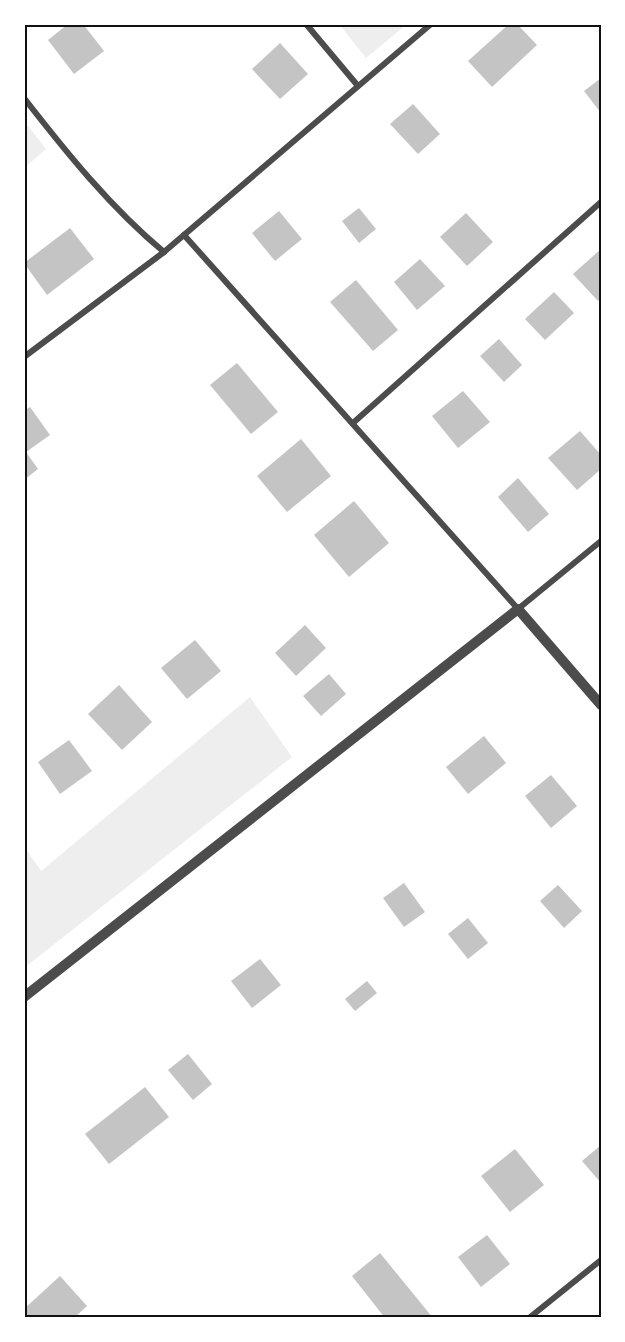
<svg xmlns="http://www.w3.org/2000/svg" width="625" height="1342" viewBox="0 0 625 1342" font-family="Manrope,sans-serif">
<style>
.green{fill:#eee}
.building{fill:#c4c4c4}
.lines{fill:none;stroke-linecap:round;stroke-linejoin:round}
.minor{stroke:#4c4c4c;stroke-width:6}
.tertiary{stroke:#4c4c4c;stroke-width:10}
.neatline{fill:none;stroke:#111;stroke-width:2}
</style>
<rect width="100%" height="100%" fill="#fff"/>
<g class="green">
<path d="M 339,24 L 407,24 L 366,58 Z"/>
<path d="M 24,121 L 46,149 L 24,168 Z"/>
<path d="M 250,697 L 292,757 L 24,968 L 24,846 L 41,871 Z"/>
</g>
<g class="building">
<path d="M 68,24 L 83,24 L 104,51 L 74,74 L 48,40 Z"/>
<path d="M 509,24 L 517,24 L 537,45 L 492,87 L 468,61 Z"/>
<path d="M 280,43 L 308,74 L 280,99 L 252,69 Z"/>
<path d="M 601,78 L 601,113 L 584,91 Z"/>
<path d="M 413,104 L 440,134 L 418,154 L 390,124 Z"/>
<path d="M 359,208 L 376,229 L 359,243 L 342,221 Z"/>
<path d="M 279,211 L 302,239 L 275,261 L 252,233 Z"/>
<path d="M 466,213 L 493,242 L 467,266 L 440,237 Z"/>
<path d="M 70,228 L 94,259 L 47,295 L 24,263 Z"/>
<path d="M 601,249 L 601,298 L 598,301 L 573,274 Z"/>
<path d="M 420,259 L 445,286 L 417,310 L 394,282 Z"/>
<path d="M 356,280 L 398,330 L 373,351 L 330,302 Z"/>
<path d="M 554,292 L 574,313 L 545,340 L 525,319 Z"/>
<path d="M 499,339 L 522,365 L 504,382 L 480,356 Z"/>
<path d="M 237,363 L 278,412 L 251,434 L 210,385 Z"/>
<path d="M 463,391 L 490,422 L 458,448 L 432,416 Z"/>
<path d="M 30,407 L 50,435 L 26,452 L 38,469 L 24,480 L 24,411 Z"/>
<path d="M 580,431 L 601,455 L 601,469 L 577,490 L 548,458 Z"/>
<path d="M 301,439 L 331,476 L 287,512 L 257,476 Z"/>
<path d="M 518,478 L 549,514 L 528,532 L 498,497 Z"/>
<path d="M 354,501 L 389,543 L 349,577 L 314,535 Z"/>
<path d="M 305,625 L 326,648 L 296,676 L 275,653 Z"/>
<path d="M 195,640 L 221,671 L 187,699 L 161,668 Z"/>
<path d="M 329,674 L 346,694 L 321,716 L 303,696 Z"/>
<path d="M 119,685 L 152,722 L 122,750 L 88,714 Z"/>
<path d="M 484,736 L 506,763 L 468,794 L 446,767 Z"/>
<path d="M 69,740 L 92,771 L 60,794 L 38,762 Z"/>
<path d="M 551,775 L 577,806 L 551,828 L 525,796 Z"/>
<path d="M 404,883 L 425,912 L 404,927 L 383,898 Z"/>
<path d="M 558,885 L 582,911 L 564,928 L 540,901 Z"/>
<path d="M 468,918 L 488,943 L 468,959 L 448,934 Z"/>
<path d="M 260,959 L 281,985 L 252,1008 L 231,981 Z"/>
<path d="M 367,981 L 377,993 L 355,1011 L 345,999 Z"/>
<path d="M 188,1054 L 212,1084 L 193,1100 L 168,1070 Z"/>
<path d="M 145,1087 L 169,1117 L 109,1164 L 85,1134 Z"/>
<path d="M 601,1145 L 601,1183 L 582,1161 Z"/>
<path d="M 515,1149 L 544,1185 L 510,1212 L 481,1176 Z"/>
<path d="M 487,1235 L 510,1264 L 481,1287 L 458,1257 Z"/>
<path d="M 380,1253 L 433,1318 L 385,1318 L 352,1276 Z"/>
<path d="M 60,1276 L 87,1306 L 74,1318 L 24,1318 L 24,1309 Z"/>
</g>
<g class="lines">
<g class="minor">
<path d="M 306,24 L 358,86"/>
<path d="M 24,98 C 66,152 111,208 164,252"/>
<path d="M 184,235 L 518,609 L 601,541"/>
<path d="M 24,357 L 164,252 L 431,24"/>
<path d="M 353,423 L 601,202"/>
<path d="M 529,1318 L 601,1260"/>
</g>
<path class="tertiary" d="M 24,997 L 518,609 L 601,705"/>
</g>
<rect width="625" height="1342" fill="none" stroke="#ffffff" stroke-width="51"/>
<rect x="26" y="26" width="574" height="1290" class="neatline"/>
</svg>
